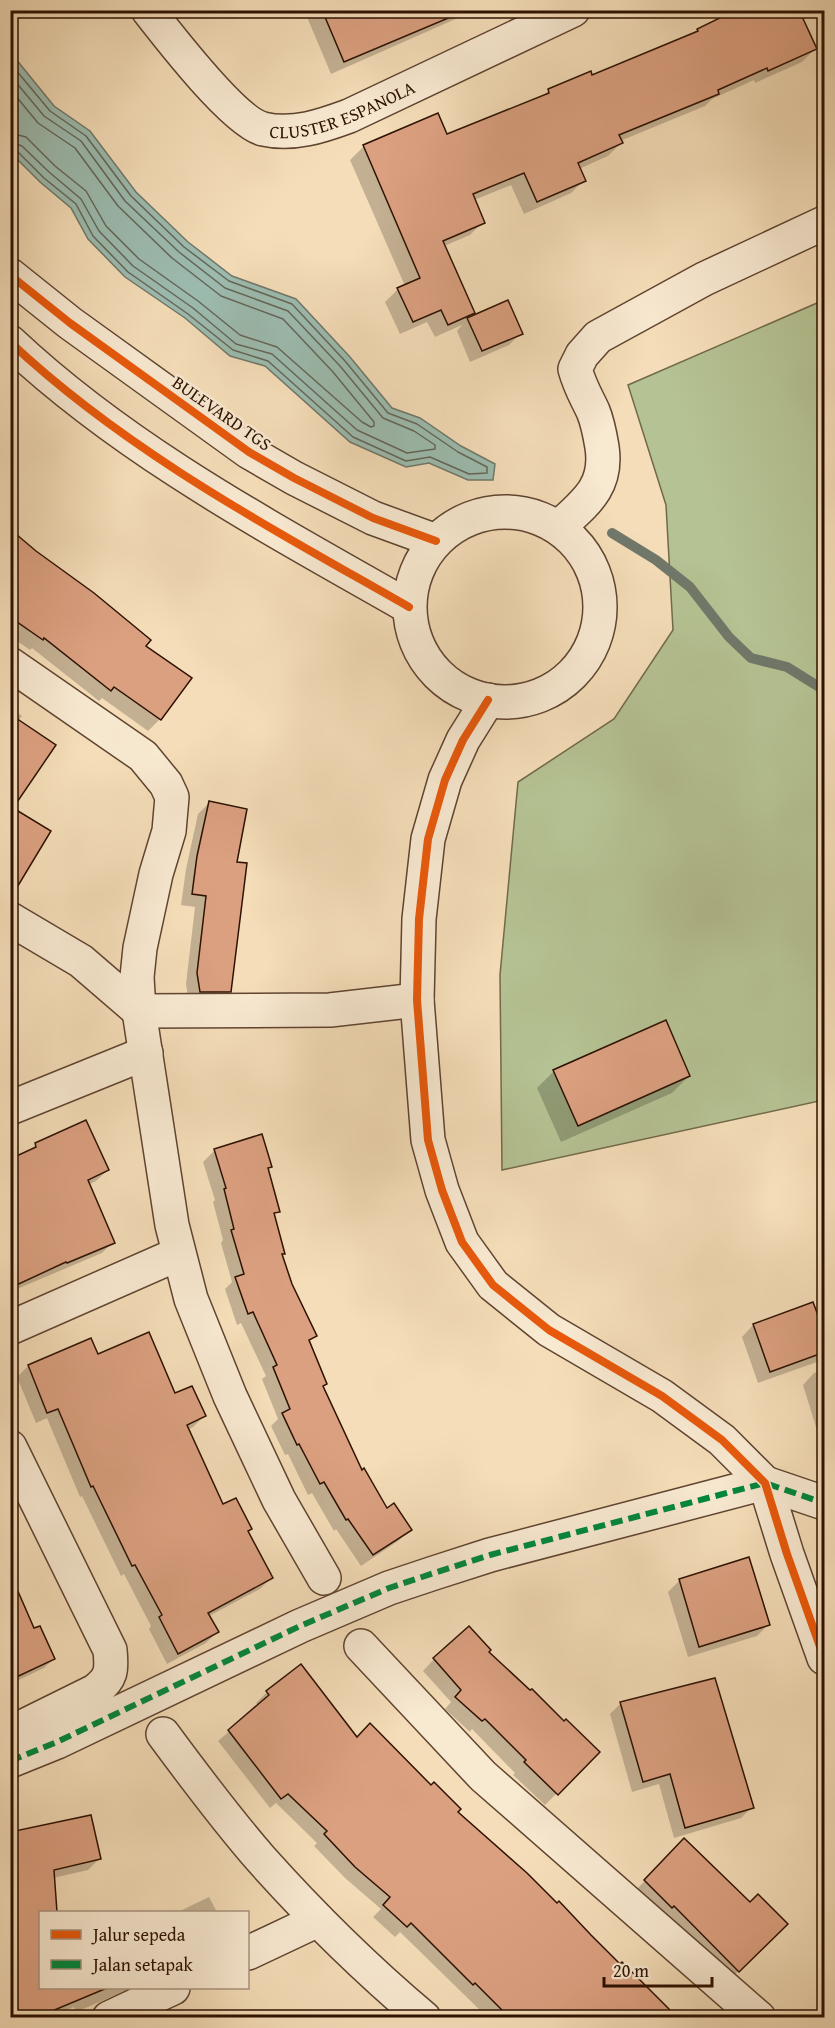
<svg xmlns="http://www.w3.org/2000/svg" width="835" height="2028" viewBox="0 0 835 2028" font-family="'Gentium Book Plus',serif">
<style>
.green{fill:#b5c293;stroke:#716a4a;stroke-width:1.5}
.water{fill:#9cbcb0;stroke:#70786a;stroke-width:1.5}
.shadow{fill:#0003}
.lines{fill:none;stroke-linecap:round;stroke-linejoin:round}
.shore{stroke:#646659;stroke-width:1.5}
.stream{stroke:#70786a;stroke-width:10}
.building{fill:#dba080;stroke:#2d1102;stroke-width:1.5}
.minor-casing{stroke:#5f4430;stroke-width:36}
.minor{stroke:#f8e9d1;stroke-width:33}
.quiet{stroke:#00873e;stroke-width:6;stroke-dasharray:12 6;stroke-linecap:butt}
.cycleway-casing{stroke:#f8e9d1;stroke-width:11}
.cycleway{stroke:#e8590c;stroke-width:8}
.labels{text-anchor:middle;dominant-baseline:central;stroke-width:5;stroke-linejoin:round;paint-order:stroke}
.street-label{font-size:18px;fill:#2d1102;stroke:#f8e9d1}
</style>
<rect width="100%" height="100%" fill="#f4ddb8"/>
<filter id="stains"><feTurbulence type="fractalNoise" baseFrequency=".00333" numOctaves="4"/><feColorMatrix values="0 0 0 0 .2 0 0 0 0 .09 0 0 0 0 .02 0 0 0 .5 -.17"/></filter>
<radialGradient id="worn" r=".72"><stop offset=".6" stop-color="#630" stop-opacity="0"/><stop offset="1" stop-color="#630" stop-opacity=".3"/></radialGradient>
<path class="green" d="M 824,300 L 824,1100 L 502,1170 L 500,975 L 518,782 L 614,719 L 673,630 L 666,505 L 628,385 Z"/>
<path class="water" d="M 11,53 L 54,106 L 90,131 L 136,192 L 188,242 L 232,276 L 296,299 L 350,357 L 392,408 L 420,418 L 461,446 L 495,464 L 493,480 L 468,480 L 429,463 L 406,467 L 350,442 L 265,366 L 230,356 L 185,318 L 125,277 L 88,239 L 71,208 L 40,182 L 11,153 Z"/>
<g class="shadow">
<path d="M 304,10 L 476,10 L 331,74 Z"/>
<path d="M 742,10 L 815,49 L 802,62 L 755,83 L 754,80 L 712,99 L 705,106 L 620,141 L 621,143 L 608,156 L 579,169 L 584,180 L 571,193 L 524,214 L 511,185 L 474,200 L 483,222 L 470,235 L 444,246 L 473,313 L 466,320 L 507,302 L 521,333 L 509,345 L 470,362 L 457,331 L 462,325 L 435,337 L 427,322 L 400,334 L 385,302 L 398,289 L 405,286 L 350,160 L 363,147 L 438,115 L 447,136 L 542,97 L 549,90 L 592,77 L 693,35 L 697,30 Z"/>
<path d="M 10,536 L 144,646 L 189,678 L 160,719 L 148,731 L 102,698 L 99,701 L 32,648 L 30,650 L 10,636 Z"/>
<path d="M 10,707 L 22,716 L 18,721 L 12,806 L 19,810 L 10,884 Z"/>
<path d="M 209,803 L 235,863 L 229,991 L 218,1002 L 189,1003 L 186,984 L 195,907 L 181,905 L 186,869 L 198,814 Z"/>
<path d="M 554,1071 L 689,1076 L 672,1093 L 561,1142 L 537,1088 Z"/>
<path d="M 36,1145 L 108,1170 L 96,1181 L 88,1185 L 113,1242 L 102,1253 L 10,1292 L 10,1160 L 28,1152 Z"/>
<path d="M 215,1150 L 270,1167 L 267,1170 L 278,1211 L 273,1216 L 283,1253 L 281,1256 L 291,1285 L 315,1336 L 308,1342 L 325,1384 L 322,1387 L 361,1472 L 386,1510 L 410,1530 L 398,1541 L 361,1566 L 336,1529 L 334,1531 L 312,1493 L 308,1495 L 288,1454 L 285,1455 L 271,1426 L 278,1419 L 262,1379 L 266,1376 L 241,1323 L 237,1325 L 225,1289 L 232,1282 L 221,1243 L 223,1240 L 213,1202 L 215,1200 L 203,1162 Z"/>
<path d="M 812,1304 L 824,1339 L 824,1354 L 817,1362 L 758,1383 L 742,1337 L 753,1325 Z"/>
<path d="M 90,1340 L 97,1356 L 174,1395 L 204,1416 L 193,1427 L 187,1430 L 223,1506 L 247,1531 L 271,1578 L 260,1589 L 209,1616 L 217,1632 L 206,1643 L 167,1664 L 149,1629 L 151,1626 L 124,1574 L 121,1576 L 82,1496 L 80,1497 L 47,1418 L 36,1423 L 17,1377 L 28,1366 Z"/>
<path d="M 824,1370 L 824,1453 L 803,1385 L 814,1373 Z"/>
<path d="M 748,1559 L 769,1624 L 757,1636 L 688,1657 L 668,1592 L 679,1581 Z"/>
<path d="M 10,1579 L 33,1630 L 53,1659 L 44,1668 L 10,1684 Z"/>
<path d="M 487,1653 L 598,1752 L 545,1805 L 513,1775 L 515,1773 L 472,1729 L 470,1732 L 445,1709 L 451,1702 L 423,1671 L 434,1659 Z"/>
<path d="M 301,1667 L 357,1739 L 456,1812 L 620,1966 L 653,1995 L 655,1994 L 677,2018 L 488,2018 L 400,1932 L 395,1937 L 373,1917 L 381,1909 L 345,1878 L 314,1846 L 317,1843 L 276,1803 L 270,1808 L 218,1741 L 259,1706 L 256,1703 L 267,1692 Z"/>
<path d="M 621,1703 L 752,1807 L 741,1818 L 674,1838 L 659,1784 L 632,1792 L 610,1714 Z"/>
<path d="M 15,1824 L 16,1833 L 99,1859 L 88,1870 L 53,1878 L 55,1912 L 40,1912 L 40,1988 L 132,1988 L 76,2012 L 74,2007 L 49,2018 L 10,2018 L 10,1825 Z"/>
<path d="M 684,1841 L 750,1904 L 786,1924 L 727,1982 L 633,1893 Z"/>
<path d="M 209,1897 L 217,1912 L 178,1912 Z"/>
</g>
<g class="lines">
<g class="shore">
<path d="M 10,63 L 50,111 L 86,136 L 131,196 L 184,247 L 229,281 L 292,304 L 345,361 L 388,413 L 417,424 L 458,452 L 487,467 L 487,473 L 469,474 L 430,457 L 406,461 L 353,437 L 268,361 L 233,350 L 188,314 L 128,272 L 93,236 L 76,204 L 44,178 L 17,151 L 10,149"/>
<path d="M 10,75 L 44,116 L 81,141 L 125,201 L 179,252 L 225,288 L 288,311 L 340,366 L 383,418 L 414,431 L 435,445 L 435,449 L 407,453 L 357,430 L 272,354 L 236,344 L 193,308 L 133,266 L 99,231 L 81,199 L 49,172 L 22,146 L 10,142"/>
<path d="M 10,89 L 38,123 L 75,148 L 118,206 L 172,258 L 221,296 L 283,319 L 333,372 L 374,422 L 374,426 L 371,427 L 362,422 L 277,347 L 240,335 L 198,301 L 139,259 L 106,226 L 86,191 L 55,166 L 26,137 L 10,133"/>
</g>
<path class="stream" d="M 612,533 L 656,560 L 690,587 L 729,637 L 751,658 L 787,667 L 824,690"/>
</g>
<g class="building">
<path d="M 322,10 L 465,10 L 465,11 L 344,62 Z"/>
<path d="M 736,10 L 799,10 L 817,49 L 768,71 L 767,68 L 718,90 L 719,94 L 619,135 L 623,143 L 578,163 L 586,181 L 537,202 L 524,173 L 473,194 L 485,223 L 443,241 L 475,313 L 448,325 L 441,310 L 413,322 L 397,288 L 420,278 L 363,145 L 438,113 L 447,134 L 549,93 L 548,89 L 591,71 L 592,75 L 698,31 L 697,29 Z"/>
<path d="M 508,300 L 523,334 L 482,351 L 467,318 Z"/>
<path d="M 10,529 L 36,551 L 94,593 L 151,640 L 146,646 L 192,678 L 161,720 L 114,687 L 111,691 L 44,638 L 43,640 L 10,617 Z"/>
<path d="M 10,714 L 56,745 L 13,808 L 51,831 L 10,899 Z"/>
<path d="M 209,801 L 247,809 L 237,862 L 247,863 L 231,992 L 200,992 L 197,973 L 206,896 L 192,894 L 197,856 Z"/>
<path d="M 666,1020 L 690,1076 L 578,1126 L 553,1070 Z"/>
<path d="M 86,1120 L 109,1170 L 88,1180 L 115,1243 L 67,1263 L 66,1262 L 10,1288 L 10,1159 L 36,1147 L 35,1143 Z"/>
<path d="M 262,1134 L 272,1167 L 268,1168 L 280,1212 L 274,1213 L 285,1254 L 282,1254 L 292,1284 L 317,1336 L 309,1340 L 327,1384 L 323,1386 L 362,1470 L 364,1468 L 387,1508 L 394,1503 L 412,1530 L 373,1555 L 348,1519 L 346,1520 L 324,1482 L 320,1484 L 299,1444 L 297,1445 L 282,1413 L 290,1409 L 273,1367 L 277,1365 L 253,1312 L 248,1314 L 235,1277 L 244,1274 L 231,1230 L 234,1229 L 224,1189 L 226,1188 L 214,1149 Z"/>
<path d="M 813,1302 L 825,1334 L 825,1352 L 770,1372 L 753,1324 Z"/>
<path d="M 149,1332 L 175,1393 L 192,1386 L 206,1416 L 187,1425 L 223,1504 L 236,1498 L 252,1529 L 248,1531 L 273,1578 L 208,1613 L 219,1632 L 178,1654 L 159,1617 L 162,1615 L 135,1565 L 132,1566 L 93,1486 L 91,1487 L 58,1409 L 47,1413 L 28,1365 L 91,1338 L 98,1354 Z"/>
<path d="M 749,1557 L 770,1625 L 699,1647 L 679,1579 Z"/>
<path d="M 10,1573 L 34,1628 L 40,1626 L 55,1659 L 10,1680 Z"/>
<path d="M 469,1626 L 491,1650 L 489,1652 L 530,1690 L 532,1689 L 564,1721 L 566,1719 L 600,1752 L 558,1795 L 524,1762 L 526,1760 L 485,1719 L 482,1721 L 455,1697 L 461,1690 L 433,1658 Z"/>
<path d="M 301,1664 L 357,1737 L 370,1723 L 431,1785 L 434,1782 L 461,1809 L 458,1812 L 527,1873 L 557,1903 L 559,1901 L 591,1935 L 620,1964 L 622,1962 L 678,2018 L 510,2018 L 475,1983 L 473,1985 L 411,1923 L 407,1927 L 383,1905 L 390,1897 L 355,1867 L 324,1834 L 327,1831 L 288,1794 L 281,1799 L 228,1730 L 269,1695 L 266,1691 Z"/>
<path d="M 715,1678 L 754,1808 L 685,1828 L 670,1774 L 643,1782 L 620,1702 Z"/>
<path d="M 91,1815 L 101,1859 L 54,1870 L 57,1912 L 40,1912 L 40,1988 L 107,1988 L 40,2016 L 40,2018 L 10,2018 L 10,1978 L 14,1977 L 10,1921 L 10,1832 Z"/>
<path d="M 684,1838 L 750,1902 L 758,1894 L 788,1924 L 739,1972 L 674,1906 L 672,1908 L 644,1880 Z"/>
</g>
<g class="lines">
<g class="minor-casing">
<g id="minor">
<path id="s1" d="M 148,10 C 169,37 234,121 263,129 C 293,136 322,126 349,116 L 573,10"/>
<path d="M 10,275 L 70,323 L 249,452 L 294,478 L 373,518 L 436,541"/>
<path d="M 10,342 C 127,452 271,528 409,607"/>
<circle cx="505" cy="607" r="95"/>
<path d="M 559,527 C 585,503 608,487 602,447 C 600,435 598,423 593,411 C 586,396 580,387 575,369 L 582,355 L 598,337 L 704,279 L 824,223"/>
<path d="M 10,664 L 143,756 L 166,784 L 172,797 L 169,831 L 156,874 L 140,948 L 137,977 L 139,1011 L 172,1225 L 191,1299 L 230,1396 L 279,1500 L 324,1578"/>
<path d="M 488,700 L 463,740 L 445,780 L 428,839 L 419,919 L 417,1000 L 428,1140 L 442,1190 L 462,1242 L 493,1285 L 549,1330 L 662,1396 L 722,1440 L 765,1483 L 787,1554 L 824,1658"/>
<path d="M 10,919 L 81,961 L 139,1011 L 330,1010 L 417,1000"/>
<path d="M 10,1108 L 146,1053"/>
<path d="M 10,1328 L 178,1254"/>
<path d="M 10,1447 L 110,1650 C 112,1670 112,1678 95,1691 L 10,1733"/>
<path d="M 361,1646 L 483,1776 L 759,2018"/>
<path d="M 163,1734 C 194,1776 226,1819 261,1859 C 312,1916 366,1969 424,2018"/>
<path d="M 10,1761 L 57,1742 L 300,1626 L 389,1588 L 434,1573 L 490,1555 L 765,1483 L 824,1503"/>
<path d="M 248,1953 L 318,1920"/>
<path d="M 109,2018 L 173,1988"/>
</g>
</g>
<use href="#minor" class="minor"/>
<path class="quiet" d="M 10,1761 L 57,1742 L 300,1626 L 389,1588 L 434,1573 L 490,1555 L 765,1483 L 824,1503"/>
<g class="cycleway-casing">
<g id="cycleway">
<path d="M 10,275 L 70,323 L 249,452 L 294,478 L 373,518 L 436,541"/>
<path d="M 10,342 C 127,452 271,528 409,607"/>
<path d="M 488,700 L 463,740 L 445,780 L 428,839 L 419,919 L 417,1000 L 428,1140 L 442,1190 L 462,1242 L 493,1285 L 549,1330 L 662,1396 L 722,1440 L 765,1483 L 787,1554 L 824,1658"/>
</g>
</g>
<use href="#cycleway" class="cycleway"/>
</g>
<g class="labels">
<g class="street-label">
<text stroke="none"><textPath href="#s1" startOffset="250">CLUSTER ESPANOLA</textPath></text>
<text transform="translate(222 413) rotate(35)">BULEVARD TGS</text>
</g>
</g>
<rect width="835" height="2028" fill="none" stroke="#f4ddb8" stroke-width="36"/>
<rect x="12" y="12" width="811" height="2004" fill="none" stroke="#2d1102" stroke-width="3"/>
<rect x="18" y="18" width="799" height="1992" fill="none" stroke="#2d1102" stroke-width="1.5"/>
<rect x="39" y="1911" width="210" height="78" fill="#f8e9d1" stroke="#a7937e" stroke-width="1.5"/>
<rect x="51" y="1930" width="30" height="9" fill="#e8590c" stroke="#a7937e" stroke-width="1.5"/>
<text x="93" y="1941" font-size="18" fill="#2d1102">Jalur sepeda</text>
<rect x="51" y="1960" width="30" height="9" fill="#00873e" stroke="#a7937e" stroke-width="1.5"/>
<text x="93" y="1971" font-size="18" fill="#2d1102">Jalan setapak</text>
<path d="M604 1977v9h108v-9" fill="none" stroke="#2d1102" stroke-width="3"/>
<text x="613" y="1977" font-size="18" fill="#2d1102" stroke="#f8e9d1" stroke-width="4.5" paint-order="stroke">20 m</text>
<rect width="100%" height="100%" filter="url(#stains)"/>
<rect width="100%" height="100%" fill="url(#worn)"/>
</svg>
